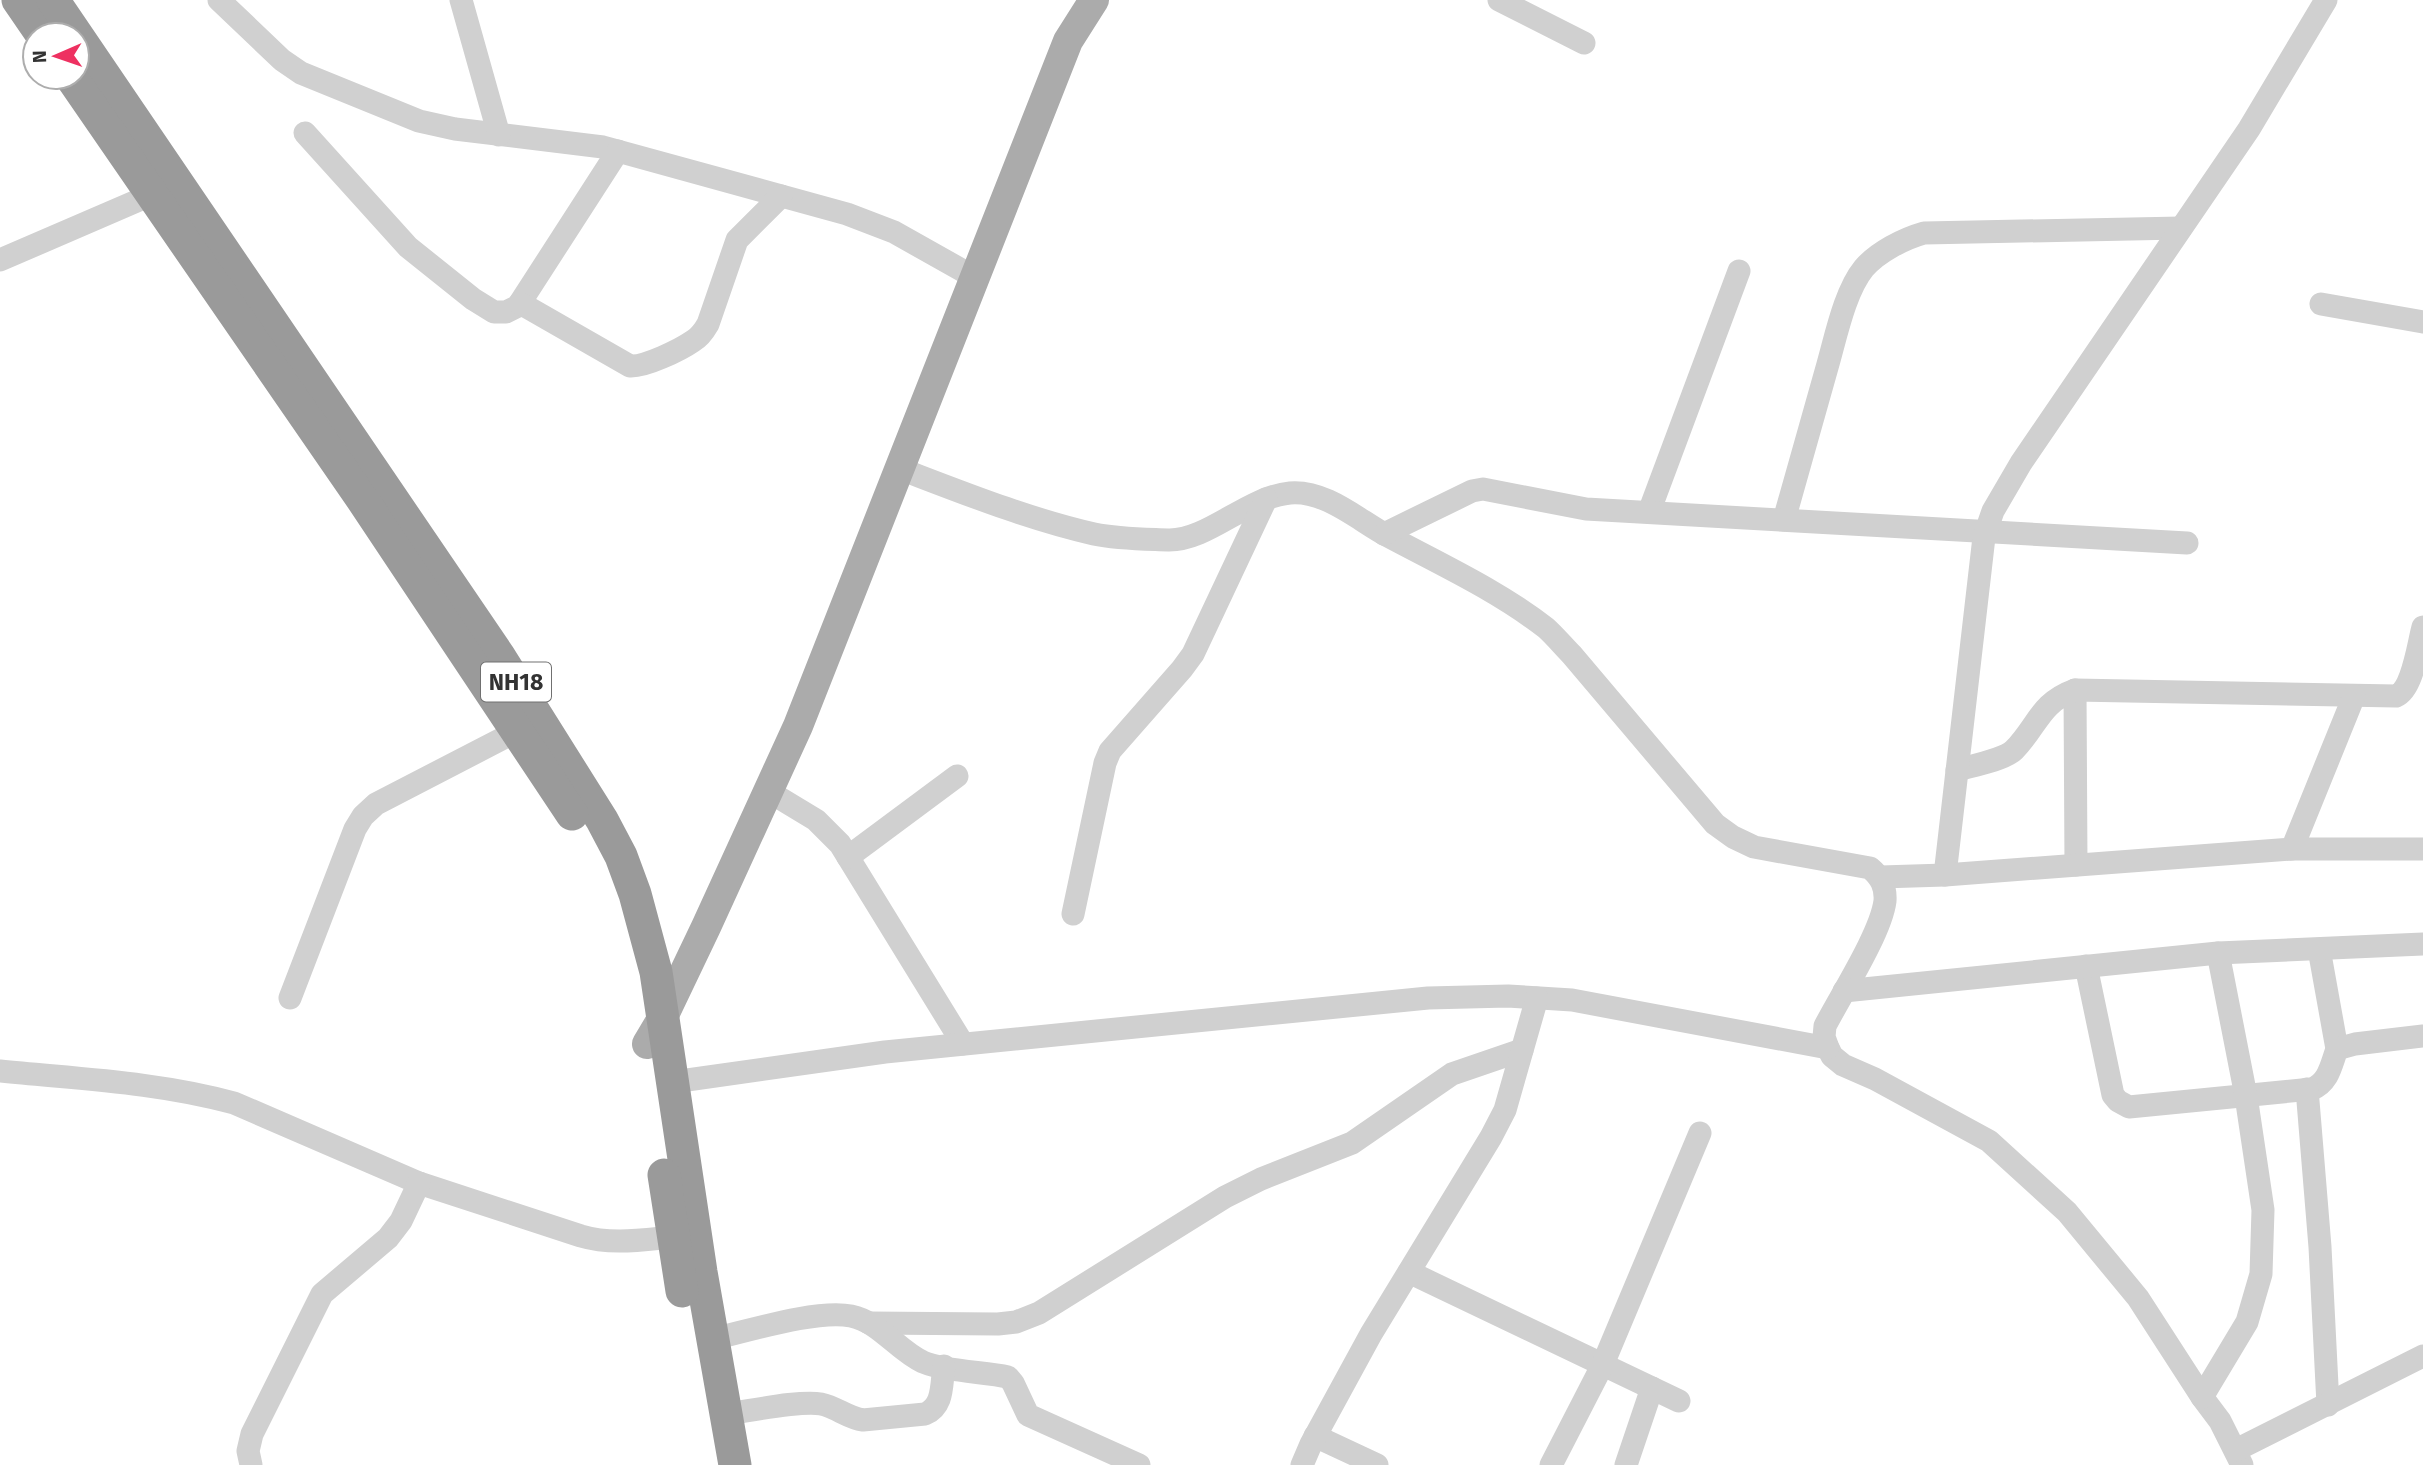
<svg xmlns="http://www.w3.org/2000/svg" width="2423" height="1465" viewBox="0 0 2423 1465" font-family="'Fira Sans',sans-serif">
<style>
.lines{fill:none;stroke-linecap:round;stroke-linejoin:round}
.minor{stroke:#d0d0d0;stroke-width:23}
.major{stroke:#ababab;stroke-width:30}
.highway{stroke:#9a9a9a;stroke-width:33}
.labels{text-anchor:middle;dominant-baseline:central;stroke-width:7;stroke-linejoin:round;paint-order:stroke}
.shield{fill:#fff;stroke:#707070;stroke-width:2}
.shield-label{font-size:23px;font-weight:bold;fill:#333}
</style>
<rect width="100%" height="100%" fill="#fff"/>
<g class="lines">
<g class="minor">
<path d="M 219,0 L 282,60 L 301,73 L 419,121 L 455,129 L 603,147 L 847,214 L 894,232 L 974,277"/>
<path d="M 461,0 L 499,135"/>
<path d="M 1499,0 L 1584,43"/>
<path d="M 305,133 L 408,247 L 473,299 L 494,312 L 506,312 L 518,306 L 618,151"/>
<path d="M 0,260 L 153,194"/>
<path d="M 520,303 L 630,366 C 645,367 680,350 693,341 C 700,337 704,331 708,324 L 737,240 L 781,196"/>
<path d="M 2321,304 L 2423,322"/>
<path d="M 898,468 C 961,492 1028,519 1094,534 C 1118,539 1143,539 1168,540 C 1208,541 1247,497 1290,493 C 1325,490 1357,519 1386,535 C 1440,564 1497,590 1546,628 C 1555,636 1563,646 1572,655 L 1715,824 L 1733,837 L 1754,847 L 1870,868 C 1881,877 1886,887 1885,901 C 1881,933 1841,995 1825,1026 L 1824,1037 L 1828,1048 L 1832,1056 L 1843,1065 L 1875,1079 L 1989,1141 L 2067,1212 L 2138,1298 L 2202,1397 L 2220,1421 L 2242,1465"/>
<path d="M 1649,512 L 1739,271"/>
<path d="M 1784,520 C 1799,468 1813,416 1828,364 C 1836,336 1845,291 1864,268 C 1878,252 1903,239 1924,233 L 2181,228"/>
<path d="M 1384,534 L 1472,491 L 1483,489 L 1586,509 L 2187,543"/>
<path d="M 2075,690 L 2076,865"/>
<path d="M 1957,770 C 1971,766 2004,760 2014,750 C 2038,726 2039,703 2075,690 L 2396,696 C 2413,689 2418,645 2423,627"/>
<path d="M 768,791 L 816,820 L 840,844 L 963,1044"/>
<path d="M 2292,849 L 2354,696"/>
<path d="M 848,857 L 957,776"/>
<path d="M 1945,875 L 1984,537 L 1993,511 L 2021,463 L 2249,129 L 2326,0"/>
<path d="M 1881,877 L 1945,875 L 2292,849 L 2423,849"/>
<path d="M 1073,914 L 1105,763 L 1110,751 L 1182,669 L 1193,654 L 1266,499"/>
<path d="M 2319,949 L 2337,1049"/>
<path d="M 2086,966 L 2113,1095 L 2118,1101 L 2129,1107 L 2312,1089 C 2329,1082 2331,1065 2337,1049 L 2355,1044 L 2423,1036"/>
<path d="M 1844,991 L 2218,953 L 2423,944"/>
<path d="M 290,998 L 355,829 L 363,816 L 376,804 L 517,731"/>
<path d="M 0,1071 C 78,1079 158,1082 234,1103 L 419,1183 L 581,1236 C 611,1245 641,1240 672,1237"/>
<path d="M 673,1082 L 885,1052 L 1428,998 L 1508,996 L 1572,1000 L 1828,1048"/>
<path d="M 2307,1089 L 2320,1247 L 2328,1405"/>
<path d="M 1409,1272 L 1679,1401"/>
<path d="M 869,1323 L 998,1324 L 1016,1322 L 1039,1313 L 1225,1197 L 1261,1179 L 1352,1143 L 1452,1074 L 1522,1050"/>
<path d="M 713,1339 C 748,1331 818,1309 851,1316 C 880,1322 897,1350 923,1362 C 944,1371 984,1372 1008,1377 L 1013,1383 L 1028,1415 L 1139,1465"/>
<path d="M 2202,1397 L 2247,1322 L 2261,1274 L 2263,1210 L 2246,1096 L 2218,953"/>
<path d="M 726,1414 C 750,1411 800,1400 821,1404 C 836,1407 848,1418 863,1420 L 925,1414 C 944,1406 941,1385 944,1366"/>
<path d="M 1315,1436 L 1377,1465"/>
<path d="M 2236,1450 L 2423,1356"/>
<path d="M 251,1465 L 248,1451 L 252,1434 L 322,1294 L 388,1238 L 401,1221 L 419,1183"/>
<path d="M 1302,1465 L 1311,1444 L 1371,1334 L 1491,1137 L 1505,1110 L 1537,998"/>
<path d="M 1551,1465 L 1603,1364 L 1700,1133"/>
<path d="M 1626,1465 L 1652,1388"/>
</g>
<path class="major" d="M 647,1044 L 663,1017 L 706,927 L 798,726 L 1068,41 L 1094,0"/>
<g class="highway">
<path d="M 18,0 L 42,35"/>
<path d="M 53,0 L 499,656 L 602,820 L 621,856 L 635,894 L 656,972 L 701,1272 L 735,1465"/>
<path d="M 71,77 L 362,499 L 572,814"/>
<path d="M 664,1175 L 682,1291"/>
</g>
</g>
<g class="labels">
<rect class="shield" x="481" y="662.5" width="70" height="39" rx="5"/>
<g class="shield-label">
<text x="516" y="682">NH18</text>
</g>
</g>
<g transform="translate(56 56) rotate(268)"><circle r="33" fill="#ffffff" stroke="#adadad" stroke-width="2"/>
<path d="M0-5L12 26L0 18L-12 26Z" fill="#ee3161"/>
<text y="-10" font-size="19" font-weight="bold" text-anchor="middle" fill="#333333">N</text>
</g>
</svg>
